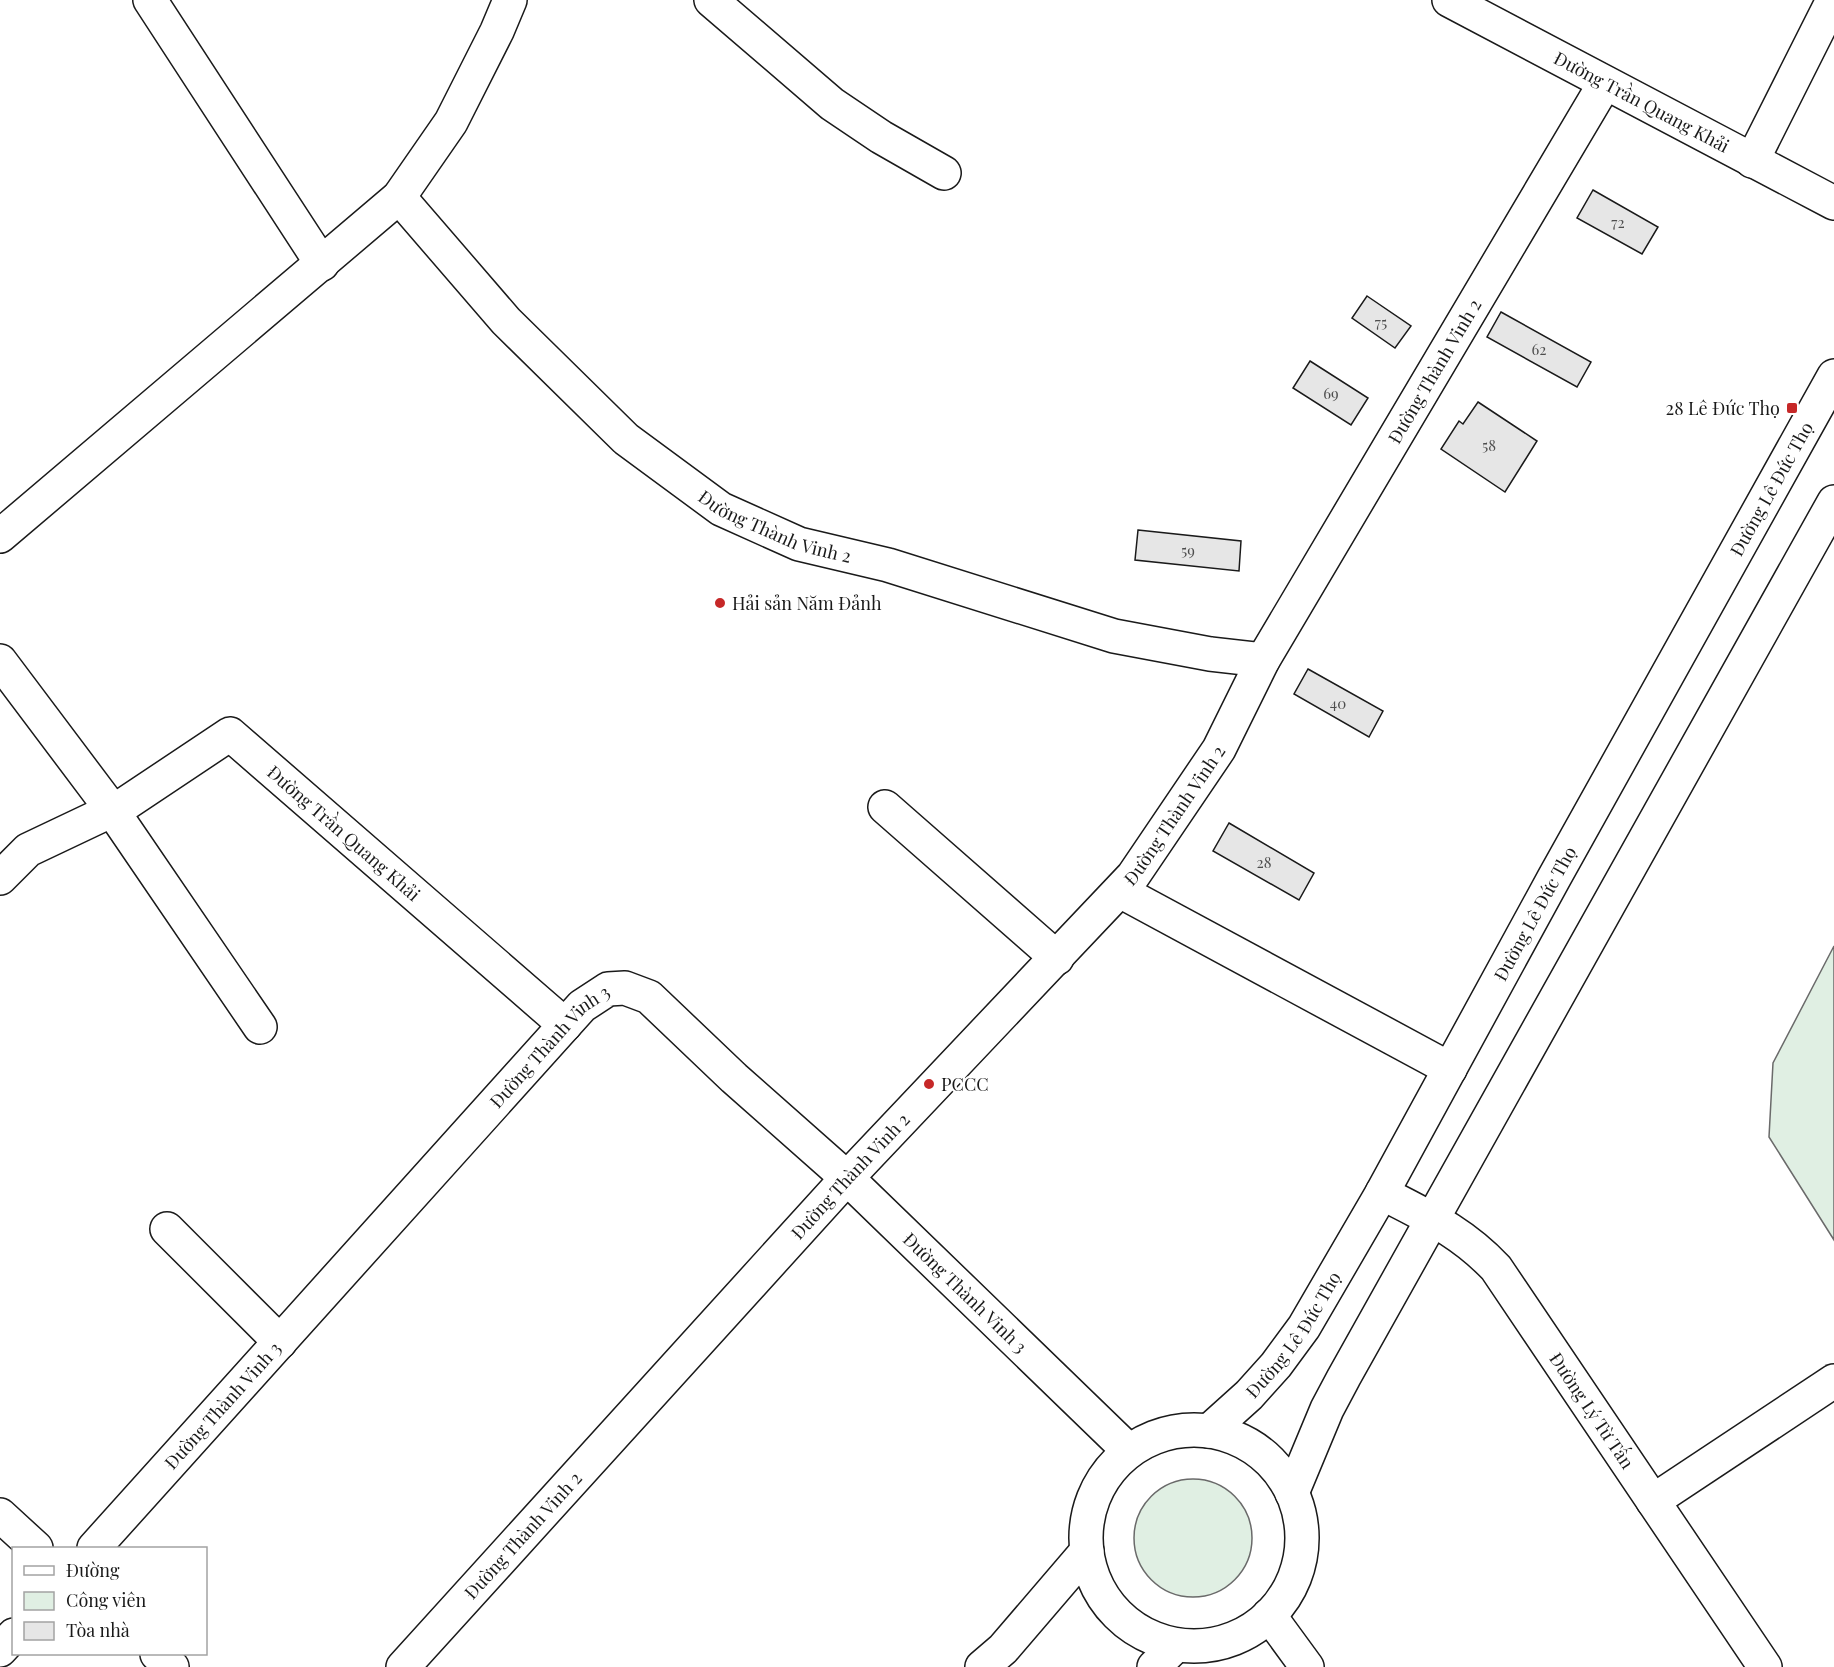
<svg xmlns="http://www.w3.org/2000/svg" width="1834" height="1667" viewBox="0 0 1834 1667" font-family="'Playfair Display',serif">
<style>
.green{fill:#e0efe3;stroke:#6a6a6a;stroke-width:1.5}
.building{fill:#e6e6e6;stroke:#1a1a1a;stroke-width:1.5}
.lines{fill:none;stroke-linecap:round;stroke-linejoin:round}
.minor-casing{stroke:#1a1a1a;stroke-width:36}
.major-casing{stroke:#1a1a1a;stroke-width:36}
.minor{stroke:#fff;stroke-width:33}
.major{stroke:#fff;stroke-width:33}
.poi-dot{fill:#c62828;stroke:#fff;stroke-width:2}
.labels{text-anchor:middle;dominant-baseline:central;stroke-width:4.5;stroke-linejoin:round;paint-order:stroke}
.number-label{font-size:15px;fill:#4d4d4d}
.street-label{font-size:18px;fill:#1a1a1a;stroke:#fff}
.poi-label{font-size:18px;fill:#1a1a1a;stroke:#fff;text-anchor:start}
</style>
<rect width="100%" height="100%" fill="#fff"/>
<g class="green">
<path d="M 1834,946 L 1834,1240 L 1769,1137 L 1773,1063 Z"/>
<circle cx="1193" cy="1538" r="59"/>
</g>
<g class="building">
<path d="M 1593,190 L 1658,227 L 1642,254 L 1577,218 Z"/>
<path d="M 1367,296 L 1411,326 L 1395,348 L 1352,318 Z"/>
<path d="M 1501,312 L 1591,362 L 1577,387 L 1487,337 Z"/>
<path d="M 1310,361 L 1368,398 L 1351,425 L 1293,388 Z"/>
<path d="M 1478,402 L 1537,441 L 1505,492 L 1441,449 L 1459,421 L 1463,424 Z"/>
<path d="M 1138,530 L 1241,541 L 1239,571 L 1135,560 Z"/>
<path d="M 1308,669 L 1383,711 L 1369,737 L 1294,694 Z"/>
<path d="M 1229,823 L 1314,873 L 1299,900 L 1213,851 Z"/>
</g>
<g class="lines">
<g class="minor-casing">
<g id="minor">
<path d="M 150,0 L 322,264"/>
<path d="M 711,0 L 832,104 L 881,137 L 944,173"/>
<path id="s1" d="M 1449,0 L 1834,203"/>
<path d="M 1752,161 L 1833,0"/>
<path id="s2" d="M 399,197 L 506,321 L 626,439 L 721,509 L 799,544 L 888,565 L 1114,636 L 1210,654 L 1263,660"/>
<path d="M 0,536 L 399,197 L 451,122 L 497,31 L 510,0"/>
<path d="M 0,661 L 112,810 L 260,1027"/>
<path d="M 885,807 L 1057,958"/>
<path id="s3" d="M 0,878 L 28,850 L 125,804 L 230,734 L 565,1025"/>
<path d="M 1120,891 L 1450,1069"/>
<path id="s4" d="M 1382,1193 C 1426,1216 1461,1231 1496,1268 L 1765,1667"/>
<path d="M 167,1229 L 280,1342"/>
<path d="M 1653,1501 L 1834,1381"/>
<path d="M 0,1515 L 36,1548"/>
<path id="s5" d="M 94,1548 L 582,1006 L 608,989 L 625,988 L 649,997 L 734,1078 L 847,1178 L 1129,1451"/>
<path d="M 0,1650 L 14,1635"/>
<path d="M 157,1654 L 172,1667"/>
<path id="s6" d="M 403,1667 L 847,1178 L 1133,876 L 1219,749 L 1263,660 L 1605,83"/>
</g>
</g>
<g class="major-casing">
<g id="major">
<circle cx="1194" cy="1538" r="108"/>
<path id="s7" d="M 1209,1431 L 1249,1395 L 1276,1365 L 1304,1327 L 1382,1193 L 1554,878 L 1834,376"/>
<path d="M 1292,1493 L 1327,1409 L 1344,1377 L 1834,502"/>
<path d="M 1269,1615 L 1307,1667"/>
<path d="M 982,1667 L 1003,1649 L 1087,1551"/>
<path d="M 1154,1667 L 1176,1645"/>
</g>
</g>
<use href="#minor" class="minor"/>
<use href="#major" class="major"/>
</g>
<g class="poi-dot">
<rect x="1786" y="402" width="12" height="12" rx="3"/>
<circle cx="720" cy="603" r="6"/>
<circle cx="929" cy="1084" r="6"/>
</g>
<g class="labels">
<g class="number-label">
<text x="1618" y="222">72</text>
<text x="1381" y="322">75</text>
<text x="1539" y="349">62</text>
<text x="1331" y="393">69</text>
<text x="1489" y="445">58</text>
<text x="1188" y="550">59</text>
<text x="1338" y="703">40</text>
<text x="1264" y="862">28</text>
</g>
<g class="street-label">
<text stroke="none"><textPath href="#s1" startOffset="218">Đường Trần Quang Khải</textPath></text>
<text stroke="none"><textPath href="#s6" startOffset="1665">Đường Thành Vinh 2</textPath></text>
<text stroke="none"><textPath href="#s7" startOffset="1101">Đường Lê Đức Thọ</textPath></text>
<text stroke="none"><textPath href="#s2" startOffset="507">Đường Thành Vinh 2</textPath></text>
<text stroke="none"><textPath href="#s6" startOffset="1150">Đường Thành Vinh 2</textPath></text>
<text stroke="none"><textPath href="#s3" startOffset="424">Đường Trần Quang Khải</textPath></text>
<text stroke="none"><textPath href="#s7" startOffset="615">Đường Lê Đức Thọ</textPath></text>
<text stroke="none"><textPath href="#s5" startOffset="678">Đường Thành Vinh 3</textPath></text>
<text stroke="none"><textPath href="#s6" startOffset="664">Đường Thành Vinh 2</textPath></text>
<text stroke="none"><textPath href="#s5" startOffset="1236">Đường Thành Vinh 3</textPath></text>
<text stroke="none"><textPath href="#s7" startOffset="129">Đường Lê Đức Thọ</textPath></text>
<text stroke="none"><textPath href="#s5" startOffset="192">Đường Thành Vinh 3</textPath></text>
<text stroke="none"><textPath href="#s4" startOffset="309">Đường Lý Từ Tấn</textPath></text>
<text stroke="none"><textPath href="#s6" startOffset="178">Đường Thành Vinh 2</textPath></text>
</g>
<g class="poi-label">
<text x="1780" y="408" text-anchor="end">28 Lê Đức Thọ</text>
<text x="732" y="603">Hải sản Năm Đảnh</text>
<text x="941" y="1084">PCCC</text>
</g>
</g>
<rect x="12" y="1547" width="195" height="108" fill="#ffffff" stroke="#a3a3a3" stroke-width="1.5"/>
<rect x="24" y="1566" width="30" height="9" fill="#ffffff" stroke="#a3a3a3" stroke-width="1.5"/>
<text x="66" y="1577" font-size="18" fill="#1a1a1a">Đường</text>
<rect x="24" y="1592" width="30" height="18" fill="#e0efe3" stroke="#a3a3a3" stroke-width="1.5"/>
<text x="66" y="1607" font-size="18" fill="#1a1a1a">Công viên</text>
<rect x="24" y="1622" width="30" height="18" fill="#e6e6e6" stroke="#a3a3a3" stroke-width="1.5"/>
<text x="66" y="1637" font-size="18" fill="#1a1a1a">Tòa nhà</text>
</svg>
